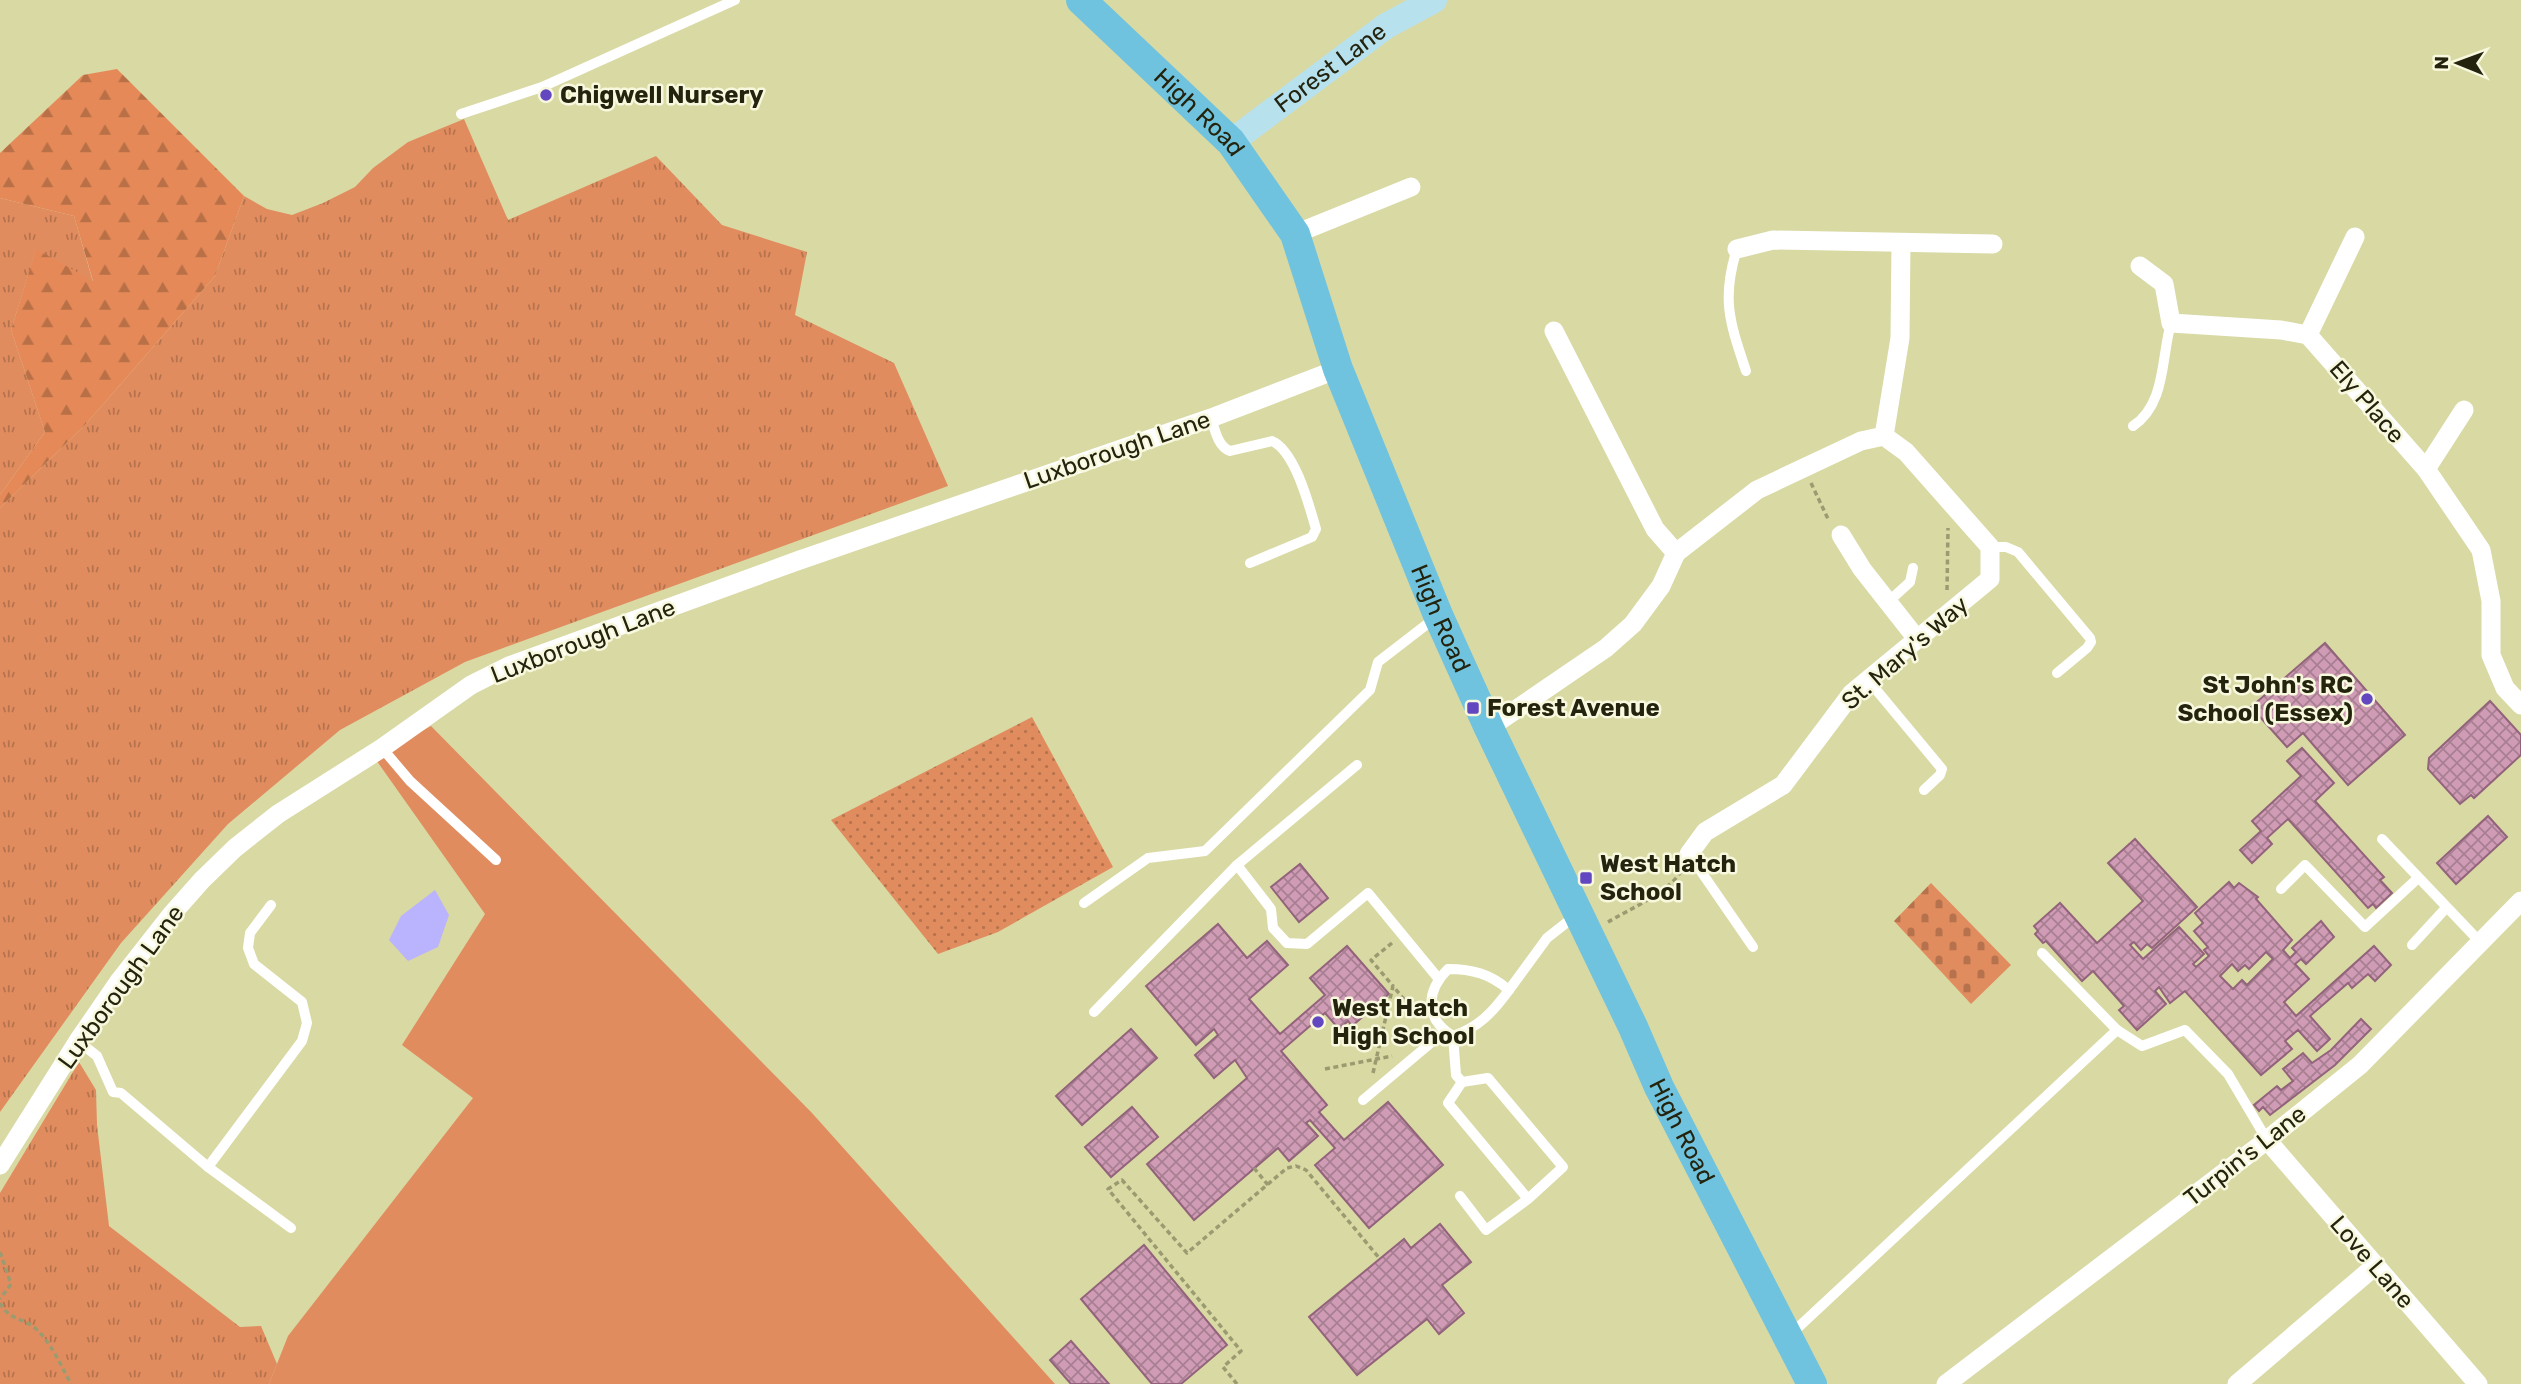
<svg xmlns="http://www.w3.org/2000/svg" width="2521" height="1384" viewBox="0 0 2521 1384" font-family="Rubik,sans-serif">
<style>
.grass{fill:url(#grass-tufts)}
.forest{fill:url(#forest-firs)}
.cemetery{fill:url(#cemetery-stones)}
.park{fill:#e18c5e}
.garden{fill:url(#garden-dots)}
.water{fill:#bab3fd}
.building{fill:url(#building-cross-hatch);stroke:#92637b;stroke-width:2;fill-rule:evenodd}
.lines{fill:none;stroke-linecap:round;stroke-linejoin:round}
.path{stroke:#9b9b71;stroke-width:3.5;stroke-dasharray:5 3.5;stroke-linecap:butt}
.lane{stroke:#fff;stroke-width:10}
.street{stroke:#fff;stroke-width:19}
.secondary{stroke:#b8e1ee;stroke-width:26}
.primary{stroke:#70c3de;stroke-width:30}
.poi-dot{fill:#6247c0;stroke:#f8f8de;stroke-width:2.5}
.labels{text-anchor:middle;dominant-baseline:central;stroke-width:5;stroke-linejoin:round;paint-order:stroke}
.street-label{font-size:24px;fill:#23230e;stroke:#f8f8de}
.poi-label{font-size:24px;font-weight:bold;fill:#23230e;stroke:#f8f8de;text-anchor:start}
</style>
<defs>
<pattern id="grass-tufts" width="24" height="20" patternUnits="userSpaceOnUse" patternTransform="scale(1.75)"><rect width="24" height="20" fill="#e18c5e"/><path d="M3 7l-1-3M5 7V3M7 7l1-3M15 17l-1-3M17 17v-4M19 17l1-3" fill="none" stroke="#b6724c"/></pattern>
<pattern id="forest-firs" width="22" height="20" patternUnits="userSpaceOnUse" patternTransform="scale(1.75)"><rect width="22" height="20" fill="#e58958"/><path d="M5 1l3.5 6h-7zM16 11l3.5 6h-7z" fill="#b97047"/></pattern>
<pattern id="cemetery-stones" width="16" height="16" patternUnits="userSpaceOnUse" patternTransform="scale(1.75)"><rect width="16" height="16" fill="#e18c5e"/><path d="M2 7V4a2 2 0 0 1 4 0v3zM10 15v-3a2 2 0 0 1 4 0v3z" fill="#b6724c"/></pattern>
<pattern id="garden-dots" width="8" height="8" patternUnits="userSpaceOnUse" patternTransform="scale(1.75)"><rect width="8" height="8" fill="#e18c5e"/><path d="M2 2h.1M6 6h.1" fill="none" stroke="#b6724c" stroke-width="1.8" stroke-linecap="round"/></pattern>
<pattern id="building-cross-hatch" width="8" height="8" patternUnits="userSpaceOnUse" patternTransform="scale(1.75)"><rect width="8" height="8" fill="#d09cb5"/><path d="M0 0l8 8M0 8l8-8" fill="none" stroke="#a87f92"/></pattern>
</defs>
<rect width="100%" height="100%" fill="#d9d9a4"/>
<g class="grass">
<path d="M 464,119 L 508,220 L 656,156 L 722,225 L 807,252 L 795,315 L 894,363 L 948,486 L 465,662 L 340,730 L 228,824 L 121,943 L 0,1112 L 0,508 L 85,425 L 215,276 L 244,196 L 267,209 L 292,215 L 323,203 L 355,187 L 373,168 L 408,142 Z"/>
<path d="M 0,198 L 74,216 L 93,282 L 36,250 L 11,330 L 45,432 L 0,495 Z"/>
<path d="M 79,1062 L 96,1090 L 97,1125 L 109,1226 L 240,1327 L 261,1326 L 277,1364 L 269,1384 L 0,1384 L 0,1193 Z"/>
</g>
<path class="forest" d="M 117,69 L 244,196 L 215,276 L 85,425 L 0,508 L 0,495 L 45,432 L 11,330 L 36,249 L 93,281 L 74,216 L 0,198 L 0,153 L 83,75 Z"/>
<path class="cemetery" d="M 1931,883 L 2011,965 L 1971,1004 L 1894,921 Z"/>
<path class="park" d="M 431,726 L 812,1113 L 1055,1384 L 269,1384 L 288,1336 L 473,1098 L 402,1045 L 485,914 L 374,757 Z"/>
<path class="garden" d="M 1032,717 L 1113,867 L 998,932 L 938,954 L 831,820 Z"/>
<path class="water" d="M 435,890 L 449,915 L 438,947 L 408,961 L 389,940 L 401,916 Z"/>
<g class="building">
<path d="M 2325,643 L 2405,735 L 2348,785 L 2303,733 L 2287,747 L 2251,707 Z"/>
<path d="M 2490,701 L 2521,735 L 2521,755 L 2474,798 L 2471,795 L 2460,804 L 2428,769 L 2429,758 Z"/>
<path d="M 2302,748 L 2334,783 L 2315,801 L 2384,877 L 2380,880 L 2392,893 L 2376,908 L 2373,904 L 2368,908 L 2288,819 L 2267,838 L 2272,844 L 2252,863 L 2240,850 L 2261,831 L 2252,821 L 2301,776 L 2287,761 Z"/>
<path d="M 2488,816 L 2507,837 L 2456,884 L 2437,863 Z"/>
<path d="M 2135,839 L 2197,907 L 2152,948 L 2147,944 L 2141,950 L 2134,942 L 2130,945 L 2143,959 L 2179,927 L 2204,954 L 2193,964 L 2196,967 L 2209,956 L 2204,950 L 2208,947 L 2194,931 L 2203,923 L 2195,913 L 2229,882 L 2234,888 L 2239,883 L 2258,897 L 2256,899 L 2292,940 L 2283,950 L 2290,958 L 2296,952 L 2292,948 L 2321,921 L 2334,937 L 2306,964 L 2301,959 L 2295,964 L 2309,979 L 2284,1002 L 2296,1016 L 2374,946 L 2391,965 L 2375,981 L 2368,974 L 2352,988 L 2348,983 L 2310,1016 L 2330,1039 L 2317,1051 L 2298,1030 L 2285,1041 L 2292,1049 L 2261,1075 L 2185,991 L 2170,1003 L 2159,987 L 2155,991 L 2166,1004 L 2137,1030 L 2119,1010 L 2124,1006 L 2093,971 L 2082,981 L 2046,941 L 2043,943 L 2035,934 L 2038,931 L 2034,926 L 2060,903 L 2097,943 L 2143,901 L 2108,863 ZM 2266,952 L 2273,959 L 2247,985 L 2242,980 L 2233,989 L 2220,976 L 2232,964 L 2238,971 L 2245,965 L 2249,969 Z"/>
<path d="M 1300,864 L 1328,898 L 1299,922 L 1271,887 Z"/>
<path d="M 1218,924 L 1247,958 L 1267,941 L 1288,965 L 1249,999 L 1280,1034 L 1325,995 L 1310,978 L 1347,946 L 1389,994 L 1352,1026 L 1348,1021 L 1339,1029 L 1325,1013 L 1281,1051 L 1327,1105 L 1319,1112 L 1344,1140 L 1388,1102 L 1443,1165 L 1369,1228 L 1315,1165 L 1335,1148 L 1310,1120 L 1306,1123 L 1318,1136 L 1289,1161 L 1278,1148 L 1194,1220 L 1147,1164 L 1247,1078 L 1235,1060 L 1214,1078 L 1195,1055 L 1218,1035 L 1214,1029 L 1196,1045 L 1146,986 Z"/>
<path d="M 2361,1019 L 2371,1029 L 2335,1065 L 2270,1115 L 2263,1107 L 2259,1111 L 2254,1105 L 2277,1086 L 2281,1090 L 2293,1081 L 2283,1069 L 2303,1053 L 2312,1063 L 2331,1050 Z"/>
<path d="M 1131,1029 L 1157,1058 L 1082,1125 L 1056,1096 Z"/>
<path d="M 1132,1107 L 1158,1137 L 1111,1177 L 1085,1147 Z"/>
<path d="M 1440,1224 L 1471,1262 L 1442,1285 L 1464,1313 L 1439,1334 L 1427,1319 L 1357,1375 L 1309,1317 L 1404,1239 L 1411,1248 Z"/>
<path d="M 1144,1245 L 1227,1345 L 1181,1384 L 1152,1384 L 1081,1299 Z"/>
<path d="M 1071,1341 L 1109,1384 L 1071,1384 L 1050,1360 Z"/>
</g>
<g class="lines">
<g class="path">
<path d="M 1811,483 L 1829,521"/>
<path d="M 1947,590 L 1948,528"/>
<path d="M 1608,922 C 1628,910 1671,891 1681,871"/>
<path d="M 1392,943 L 1371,960 L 1393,986"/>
<path d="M 1325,1069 L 1392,1056"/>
<path d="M 1373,1073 L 1393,986 L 1418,1016"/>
<path d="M 1254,1168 L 1268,1185"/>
<path d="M 0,1252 L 11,1284 L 0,1299"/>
<path d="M 0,1303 C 9,1320 21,1317 35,1328 C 51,1342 61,1366 71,1384"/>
<path d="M 1237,1384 L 1223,1367 L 1241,1351 L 1108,1189 L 1122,1180 L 1187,1253 L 1287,1168 L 1296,1166 L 1306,1170 L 1380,1259"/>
</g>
<g class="lane">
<path d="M 461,114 L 542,87 L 735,0"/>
<path d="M 1737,249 C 1721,299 1730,323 1746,371"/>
<path d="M 1211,418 C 1215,430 1218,447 1230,451 L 1272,441 C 1295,451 1309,505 1316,529 L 1312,537 L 1250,563"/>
<path d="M 2133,426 C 2166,404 2161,358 2171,323"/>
<path d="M 1990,547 L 2006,547 L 2018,552 L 2090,638 L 2091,642 L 2087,648 L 2057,673"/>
<path d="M 1888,602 L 1910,582 L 1913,568"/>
<path d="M 1868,680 L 1942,769 L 1940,775 L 1924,790"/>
<path d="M 382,748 L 410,781 L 496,860"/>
<path d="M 2382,839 L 2481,943"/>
<path d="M 1689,854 L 1753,947"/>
<path d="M 1237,865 L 1357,765"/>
<path d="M 2281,889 L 2305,865 L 2365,927 L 2417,879"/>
<path d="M 1084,903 L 1148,858 L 1205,851 L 1370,690 L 1378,662 L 1435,618"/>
<path d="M 2412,945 L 2446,908"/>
<path d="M 1448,969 C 1473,969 1490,974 1509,990 C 1493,1012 1479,1027 1453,1036 C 1424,1019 1426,991 1448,969 Z"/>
<path d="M 1509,990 L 1547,938 L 1575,916"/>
<path d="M 1094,1012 L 1237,865 L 1271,909 L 1273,928 L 1287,943 L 1307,944 L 1368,893 L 1438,978"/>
<path d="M 2117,1030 L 2142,1046 L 2185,1030 L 2228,1074 L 2267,1140"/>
<path d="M 1453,1036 L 1456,1075 L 1462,1082"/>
<path d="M 78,1041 L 97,1056 L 113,1092 L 121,1093 L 208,1167 L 291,1228"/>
<path d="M 1363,1100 L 1445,1031"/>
<path d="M 208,1167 L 302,1041 L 307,1023 L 302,1002 L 254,964 L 248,948 L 250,933 L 271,905"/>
<path d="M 1460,1196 L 1486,1230 L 1528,1199 L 1563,1167 L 1488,1078 L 1462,1082 L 1448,1103 L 1528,1199"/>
<path d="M 1790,1335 L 2117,1030 L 2042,953"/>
</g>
<g class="street">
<path d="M 1295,234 L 1411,187"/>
<path d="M 1737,249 L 1773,240 L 1993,244"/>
<path d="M 2140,266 L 2164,284 L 2171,323 L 2281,330 L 2308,335 L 2426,469 L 2481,550 L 2491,601 L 2491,655 L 2505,688 L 2521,705"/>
<path d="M 2308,335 L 2355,237"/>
<path d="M 1884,436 L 1900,338 L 1901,243"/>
<path d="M 2426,469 L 2464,410"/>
<path d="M 1841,535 L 1862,569 L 1917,639"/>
<path d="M 1676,553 L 1757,490 L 1861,441 L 1884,436"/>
<path d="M 1489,728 L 1606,648 L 1633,624 L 1661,586 L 1676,553 L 1655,529 L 1554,331"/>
<path d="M 1689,854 L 1705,832 L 1783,785 L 1852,693 L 1990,579 L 1990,547 L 1906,452 L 1884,436"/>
<path d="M 2267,1140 L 2478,1384"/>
<path d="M 0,1165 L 78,1041 L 120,980 L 171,915 L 202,880 L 235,848 L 278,814 L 382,748 L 471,685 L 509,666 L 797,561 L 1211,418 L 1338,369"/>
<path d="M 1946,1384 L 2267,1140 L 2360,1065 L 2521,901"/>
<path d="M 2237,1384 L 2375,1266"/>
</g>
<path class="secondary" id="s1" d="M 1231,142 L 1386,26 L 1434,0"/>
<path class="primary" id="s2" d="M 1081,0 L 1231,142 L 1295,234 L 1338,369 L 1438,615 L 1489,728 L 1633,1027 L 1659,1087 L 1812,1384"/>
</g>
<g class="poi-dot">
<circle cx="546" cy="95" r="7"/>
<circle cx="2367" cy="699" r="7"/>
<rect x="1466" y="701" width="14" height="14" rx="3.5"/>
<rect x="1579" y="871" width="14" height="14" rx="3.5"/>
<circle cx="1318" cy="1022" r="7"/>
</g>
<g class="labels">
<g class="street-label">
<text stroke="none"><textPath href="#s1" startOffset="124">Forest Lane</textPath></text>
<text stroke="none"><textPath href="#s2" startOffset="163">High Road</textPath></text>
<text transform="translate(2367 402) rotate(49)">Ely Place</text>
<text transform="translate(1117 450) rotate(-19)">Luxborough Lane</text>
<text stroke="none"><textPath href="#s2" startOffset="730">High Road</textPath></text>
<text transform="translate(583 641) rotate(-21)">Luxborough Lane</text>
<text transform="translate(1905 653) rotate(-41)">St. Mary's Way</text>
<text transform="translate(121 987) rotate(-54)">Luxborough Lane</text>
<text stroke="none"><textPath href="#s2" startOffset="1297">High Road</textPath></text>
<text transform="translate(2245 1156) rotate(-38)">Turpin's Lane</text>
<text transform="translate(2372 1262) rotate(49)">Love Lane</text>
</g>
<g class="poi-label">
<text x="560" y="95">Chigwell Nursery</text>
<text x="2353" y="685" text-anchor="end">St John's RC<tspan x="2353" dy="28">School (Essex)</tspan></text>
<text x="1487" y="708">Forest Avenue</text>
<text x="1600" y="864">West Hatch<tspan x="1600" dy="28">School</tspan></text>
<text x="1332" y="1008">West Hatch<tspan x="1332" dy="28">High School</tspan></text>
</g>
</g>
<g transform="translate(2458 63) rotate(271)" stroke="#f8f8de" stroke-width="5" paint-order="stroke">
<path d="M0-5L12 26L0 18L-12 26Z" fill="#23230e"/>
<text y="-10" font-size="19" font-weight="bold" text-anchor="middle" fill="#23230e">N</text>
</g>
</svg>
